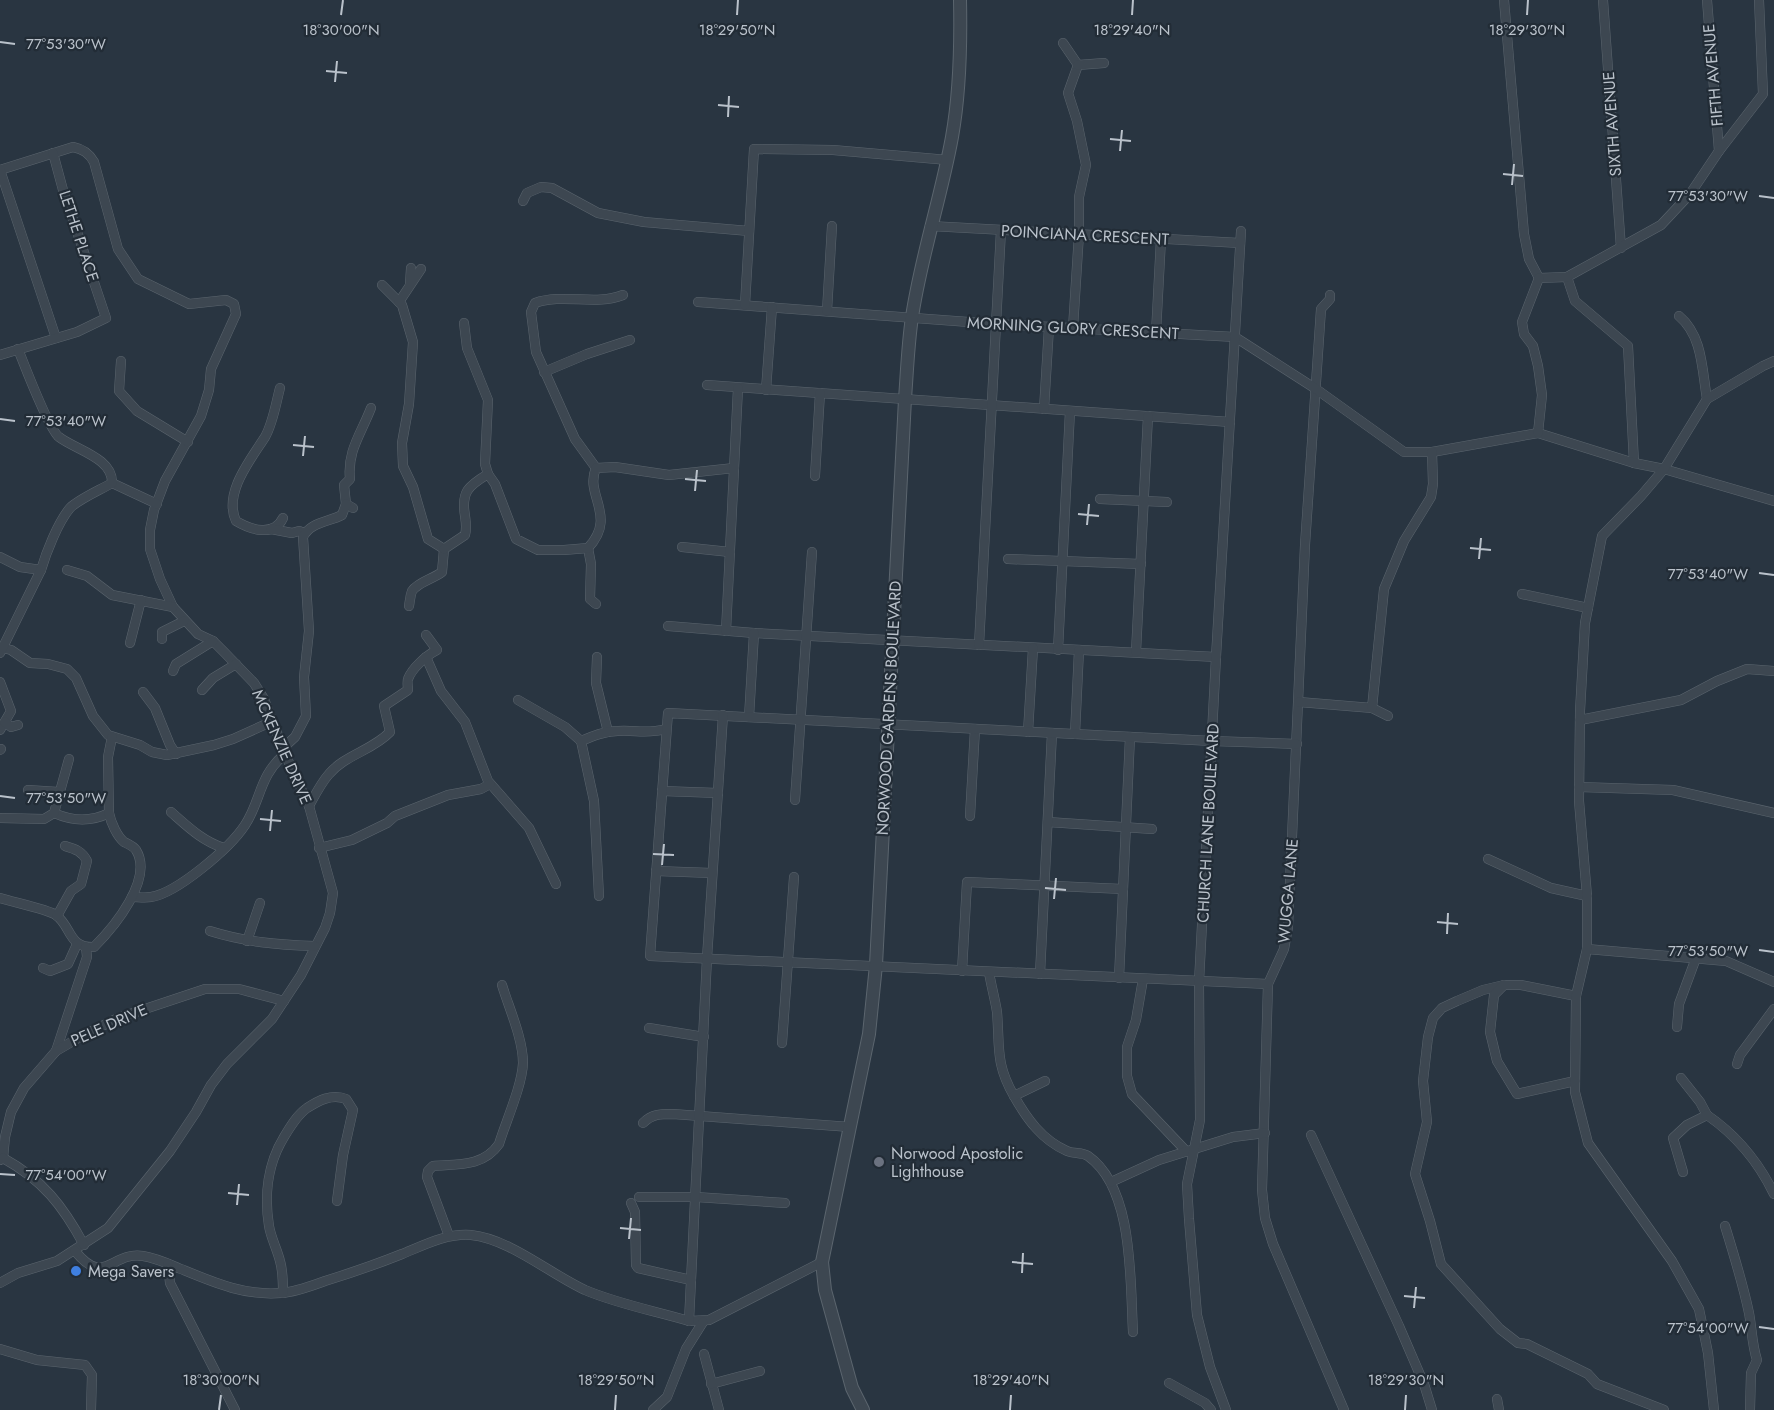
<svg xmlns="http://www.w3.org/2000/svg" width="1774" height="1410" viewBox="0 0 1774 1410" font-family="Jost,sans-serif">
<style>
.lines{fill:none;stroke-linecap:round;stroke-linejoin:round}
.minor-casing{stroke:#5b656e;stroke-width:10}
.tertiary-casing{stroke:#5b656e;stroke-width:14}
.minor{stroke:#3d4751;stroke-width:9}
.tertiary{stroke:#3d4751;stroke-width:12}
.ticks{fill:none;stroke:#bac2cb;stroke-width:2}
.worship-dot{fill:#6b7280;stroke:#222c36;stroke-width:2}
.shop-dot{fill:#3f7fe0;stroke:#222c36;stroke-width:2}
.labels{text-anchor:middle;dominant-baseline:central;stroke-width:4.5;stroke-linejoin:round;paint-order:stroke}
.street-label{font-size:16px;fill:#bac2cb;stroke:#222c36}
.poi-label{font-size:16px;fill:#bac2cb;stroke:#222c36;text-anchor:start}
.ticks-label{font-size:15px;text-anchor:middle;fill:#bac2cb;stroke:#222c36;stroke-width:4.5;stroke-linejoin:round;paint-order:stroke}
</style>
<rect width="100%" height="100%" fill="#293541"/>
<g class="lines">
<g class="minor-casing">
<g id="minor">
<path d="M 1504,0 L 1524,234 L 1529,259 L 1539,278"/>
<path d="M 1603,0 L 1621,248"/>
<path d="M 1707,0 L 1719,151"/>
<path d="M 1063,43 L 1078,65 L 1068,93 L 1077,121 L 1086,165 L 1079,197 L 1079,234 L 1073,328"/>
<path d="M 1078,65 L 1104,63"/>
<path d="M 0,170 L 73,147 C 83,149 89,153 94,162 L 118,249 L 138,279 L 189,304 L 226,300 L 234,304 L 236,314 L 211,369 L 209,390 L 201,416 L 165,481 L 154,510 L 150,530 L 150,549 L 160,579 L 173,607 L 198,634 L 213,641 L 225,653 L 254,683 L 264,699 L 285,754 L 309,806 L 333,893 L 330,913 L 325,928 L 301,975 L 272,1019 L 227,1064 L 211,1085 L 196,1112 L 170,1151 L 108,1228 L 57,1261 L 18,1273 L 0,1283"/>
<path d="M 0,170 L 56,338"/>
<path d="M 523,201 L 527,193 L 541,187 L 552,188 L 598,213 L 644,222 L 749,231"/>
<path d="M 930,226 L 1240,243"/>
<path d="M 1567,277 L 1575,301 L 1628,346 L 1634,463"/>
<path d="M 1539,278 L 1567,277 L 1661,225 L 1690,194 L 1719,151 L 1763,94 L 1759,0"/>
<path d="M 410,284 L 411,268"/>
<path d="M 382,285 L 402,305 L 413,342 L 409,404 L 402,443 L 403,466 L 413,487 L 428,539 L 444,549 L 442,572 C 433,579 418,582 412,591 C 410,596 410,601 409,606"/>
<path d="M 1330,295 L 1330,299 L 1321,309 L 1305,545 L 1288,927 L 1284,949 L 1268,984 L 1262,1190 L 1265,1218 L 1273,1244 L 1344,1410"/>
<path d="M 399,302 L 421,269"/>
<path d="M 698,302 L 996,324 L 1235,337 L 1316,389 L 1404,452 L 1432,452 L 1538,433 L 1634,463 L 1664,469 L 1774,501"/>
<path d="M 745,305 L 754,149 L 833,150 L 948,160"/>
<path d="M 827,311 L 832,226"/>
<path d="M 1679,316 C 1703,336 1702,371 1707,399"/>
<path d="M 464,323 L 467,348 L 488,400 L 485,464 L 488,474"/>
<path d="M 1156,333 L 1161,239"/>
<path d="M 0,355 L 77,332 L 106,318 L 63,190 L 53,153"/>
<path d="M 121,361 L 119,391 L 137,411 L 188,442"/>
<path d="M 544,372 L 587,354 L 630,340"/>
<path d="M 707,385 L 1230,422"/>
<path d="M 280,388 C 276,403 273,423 265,437 C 251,459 223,493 236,521 C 251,530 274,537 283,518"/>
<path d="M 766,390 L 772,307"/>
<path d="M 1044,409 L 1049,327"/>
<path d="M 1538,433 L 1542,395 L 1538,366 L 1533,346 L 1524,334 L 1522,322 L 1539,278"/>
<path d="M 596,468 L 575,439 L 536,352 L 531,312 L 535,303 C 564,293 595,306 623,295"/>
<path d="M 815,476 L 820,393"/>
<path d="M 112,483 L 157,504"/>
<path d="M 1100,499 L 1167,502"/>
<path d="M 353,508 L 346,504 L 344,485 L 350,479 C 347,451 361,434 371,408"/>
<path d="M 271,529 L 292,533 L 299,531 L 304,533"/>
<path d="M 682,547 L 730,552"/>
<path d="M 588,548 L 591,564 L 590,599 L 596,604"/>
<path d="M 444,549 L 465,535 C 467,528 466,523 465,516 C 461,492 468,486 488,474 L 495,484 L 516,539 L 538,550 L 564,550 L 588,548 C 618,516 584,495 596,468 L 615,467 L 669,475 L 734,468"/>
<path d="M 0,557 L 20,567 L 41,570"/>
<path d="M 1008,559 L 1141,564"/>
<path d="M 67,570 L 87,576 L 112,595 L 173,607"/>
<path d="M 1522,594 L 1588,608"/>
<path d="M 668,626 L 754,633 L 1216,657"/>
<path d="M 726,631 L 738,388"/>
<path d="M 162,639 L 162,632 L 184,621"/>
<path d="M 130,643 L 141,600"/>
<path d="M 979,645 L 1001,230"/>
<path d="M 3,648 L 11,650 L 30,663 L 48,664 L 67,669 L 76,678 L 93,716 L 108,735 L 140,745 L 152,752 L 167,755 L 214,745 L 233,739 L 273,721"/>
<path d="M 1058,650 L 1070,411"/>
<path d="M 1136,652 L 1148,416"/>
<path d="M 0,653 L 41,570 C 46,553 58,522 70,508 C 79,499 100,490 112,483 C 113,458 76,450 59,437 C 49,430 24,364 18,349"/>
<path d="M 426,657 L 441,691 L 465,722 L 488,781 L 529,828 L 556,884"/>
<path d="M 597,657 L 596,683 L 608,732"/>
<path d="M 173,671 L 176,664 L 213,641"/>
<path d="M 0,682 L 11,711 L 0,730"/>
<path d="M 202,690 L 213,678 L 236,664"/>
<path d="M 143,692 L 155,708 L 170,745 L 176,754"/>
<path d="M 518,700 L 565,727 L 581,741"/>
<path d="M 1299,702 L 1372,708 L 1388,716"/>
<path d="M 1372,708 L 1384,589 L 1404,541 L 1431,497 L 1433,484 L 1432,452"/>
<path d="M 749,717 L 754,633"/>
<path d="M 1580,720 L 1681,700 L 1717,681 L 1747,669 L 1774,671"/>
<path d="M 5,722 L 11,727 L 18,725"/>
<path d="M 1028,732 L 1033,648"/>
<path d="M 1075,734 L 1079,650"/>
<path d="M 283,748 L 295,737 L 306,716 L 304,677 L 309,631 L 303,537 C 310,522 329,522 342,515 L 346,504"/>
<path d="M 0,750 L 1,749"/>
<path d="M 1579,787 L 1673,790 L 1774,813"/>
<path d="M 28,790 L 59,792"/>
<path d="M 662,791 L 718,793"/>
<path d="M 795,800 L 812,552"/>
<path d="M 309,806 C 315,795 321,783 329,774 C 345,755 373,750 390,732 L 384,706 L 408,690 C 408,688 407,681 408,679 C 412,668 427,655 437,650 L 426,635"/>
<path d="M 171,812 C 187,826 202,841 224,848"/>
<path d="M 54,813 C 72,821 91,822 109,813"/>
<path d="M 970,816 L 975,729"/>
<path d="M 0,818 L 44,819 L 54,813 L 69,759"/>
<path d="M 1048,822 L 1152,829"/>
<path d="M 319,848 L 352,840 L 387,823 L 395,816 L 448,795 L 481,789 L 490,784"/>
<path d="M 1488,859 L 1551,888 L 1587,896"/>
<path d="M 656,871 L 712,873"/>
<path d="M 599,896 L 594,801 L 581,741 C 593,736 605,731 618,731 C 637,730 647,734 666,729"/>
<path d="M 132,897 C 138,897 145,898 151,897 C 177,893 230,848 245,825 C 261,801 259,775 285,754"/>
<path d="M 0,898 C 12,902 47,909 56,915 C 72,927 68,948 94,947 C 114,927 154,879 136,850 C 133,846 128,844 124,842 C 117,836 111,823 109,813 L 108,757 L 112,737"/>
<path d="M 57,916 L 71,891 L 81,884 L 87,861 C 82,851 75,849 65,846"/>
<path d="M 210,931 C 245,942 278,945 315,946"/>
<path d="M 247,941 L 260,903"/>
<path d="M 1587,949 L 1726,961 L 1774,982"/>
<path d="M 43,968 L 50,971 L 68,964 L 77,944"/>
<path d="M 962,971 L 967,882 L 1123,889"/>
<path d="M 989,972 C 991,985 995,999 997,1012 C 1000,1047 995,1063 1014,1096 C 1027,1119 1042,1140 1067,1151 C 1074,1154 1082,1152 1088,1156 C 1134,1188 1130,1281 1133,1332"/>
<path d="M 1040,974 L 1052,733"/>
<path d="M 1119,978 L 1130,737"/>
<path d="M 1143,979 L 1136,1020 L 1127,1047 L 1127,1076 L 1132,1094 L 1187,1152"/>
<path d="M 1268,984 L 650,956 L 668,713 L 1212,741 L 1297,744"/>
<path d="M 1504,985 L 1483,990 L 1457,1001 L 1442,1008 L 1433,1018 L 1428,1037 L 1423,1081 L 1427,1122 L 1415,1174 L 1430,1221 L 1441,1264 L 1500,1329 L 1518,1343 L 1527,1344 L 1588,1374 L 1597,1384 L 1664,1410"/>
<path d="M 1677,1027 L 1679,1004 L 1696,958"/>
<path d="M 649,1028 L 704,1037"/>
<path d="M 782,1043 L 794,877"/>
<path d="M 56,1051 L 87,957 L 86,947"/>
<path d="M 1737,1064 L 1740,1055 L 1774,1009"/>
<path d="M 1681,1078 L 1700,1102 L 1707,1115"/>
<path d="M 1575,1081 L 1517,1094 L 1497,1061 L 1490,1032 L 1494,995 L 1504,985 L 1521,985 L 1576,996"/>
<path d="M 1014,1096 L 1045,1081"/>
<path d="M 643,1123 C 652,1114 660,1114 673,1114 L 850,1127"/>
<path d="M 1311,1135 L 1399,1326 L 1424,1384 L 1432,1410"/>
<path d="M 3,1158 L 5,1137 L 11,1112 L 24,1088 L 56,1051 L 80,1037 L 118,1018 L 205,989 L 239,989 L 284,1001"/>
<path d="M 0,1160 L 3,1158 C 43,1180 63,1206 84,1245"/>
<path d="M 1683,1172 L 1673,1138 L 1687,1125 L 1707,1115 C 1736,1135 1759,1163 1774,1194"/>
<path d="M 1111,1182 L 1159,1160 L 1233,1137 L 1265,1133"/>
<path d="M 639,1197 L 696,1197 L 785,1203"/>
<path d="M 631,1203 L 635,1212 L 636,1265 L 638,1268 L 691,1280"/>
<path d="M 1725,1226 C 1734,1255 1743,1284 1749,1313 C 1752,1329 1752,1345 1757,1360 L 1751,1373 L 1750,1410"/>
<path d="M 449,1236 L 427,1177 L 428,1171 L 433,1166 C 458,1164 483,1167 499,1144 C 506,1121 522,1086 523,1063 C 523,1039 509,1008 502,985"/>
<path d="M 75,1251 C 105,1288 111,1251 143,1256 C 156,1258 169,1264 181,1269 C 215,1283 245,1296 281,1293 C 296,1292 311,1286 325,1281 C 351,1273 377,1264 402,1254 C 424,1245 447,1233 471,1235 C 510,1239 550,1274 585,1290 C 618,1304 655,1311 689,1321 L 709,1320 L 822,1262"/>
<path d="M 168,1264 L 170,1283 L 235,1410"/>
<path d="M 283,1293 C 283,1283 283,1271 280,1261 C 277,1249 271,1238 269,1226 C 264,1195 268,1163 284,1137 C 290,1127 297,1115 307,1108 C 318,1101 332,1093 346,1099 L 353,1110 L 343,1155 L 337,1201"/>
<path d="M 689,1321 L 707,958 L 723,715"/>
<path d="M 0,1349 L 37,1360 L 85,1365 L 92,1375 L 91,1410"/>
<path d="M 704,1354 L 719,1410"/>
<path d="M 1169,1383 L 1205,1403 L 1211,1410"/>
<path d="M 711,1384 L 760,1371"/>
<path d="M 1497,1399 L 1499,1410"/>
<path d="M 653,1410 L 667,1397 L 686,1349 L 703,1322"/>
<path d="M 1226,1410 L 1210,1367 L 1197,1315 L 1189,1219 L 1187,1184 L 1200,1120 L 1199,982 L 1216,657 L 1241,231"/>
<path d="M 1714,1410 L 1708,1353 L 1699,1309 L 1672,1261 L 1588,1143 L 1575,1092 L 1576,996 L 1587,949 L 1587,896 L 1579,801 L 1580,711 L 1585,623 L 1602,536 L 1641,496 L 1664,469 L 1707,399 L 1763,366 L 1774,361"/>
</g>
</g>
<g class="tertiary-casing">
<path id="tertiary" d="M 863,1410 L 852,1388 L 825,1290 L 822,1262 L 869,1034 L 876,965 L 905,399 C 907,372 908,344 912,317 C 921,256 941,198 952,137 C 960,92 961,46 960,0"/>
</g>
<use href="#minor" class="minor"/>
<use href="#tertiary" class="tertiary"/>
</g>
<path class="ticks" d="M 341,15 L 343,0M 737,15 L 738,0M 1132,15 L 1133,0M 1527,15 L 1528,0M 0,42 L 15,44M 326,71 L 347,73M 335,82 L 337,61M 718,105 L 739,107M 728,117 L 729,96M 1110,139 L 1131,141M 1120,151 L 1122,130M 1503,174 L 1523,176M 1512,185 L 1514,164M 1759,196 L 1774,198M 0,419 L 15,421M 293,445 L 314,447M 303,456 L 305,436M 685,479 L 706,481M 695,491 L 697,470M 1078,514 L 1099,516M 1087,525 L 1089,504M 1470,548 L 1491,550M 1479,559 L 1481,538M 1759,573 L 1774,575M 0,796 L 15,798M 260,819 L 281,821M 270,831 L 272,810M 653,854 L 674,855M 662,865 L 664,844M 1045,888 L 1066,890M 1054,899 L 1056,878M 1437,922 L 1458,924M 1447,934 L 1448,913M 1759,950 L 1774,952M 0,1174 L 15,1175M 228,1193 L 249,1195M 237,1205 L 239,1184M 620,1228 L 641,1230M 629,1239 L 631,1218M 1012,1262 L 1033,1264M 1022,1273 L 1023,1253M 1404,1296 L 1425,1298M 1414,1308 L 1416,1287M 1759,1327 L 1774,1329M 219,1410 L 221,1395M 615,1410 L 616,1395M 1010,1410 L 1011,1395M 1405,1410 L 1406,1395"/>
<circle class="worship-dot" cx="879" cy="1162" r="6"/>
<circle class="shop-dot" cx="76" cy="1271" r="6"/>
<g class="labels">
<g class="street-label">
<text transform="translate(1713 75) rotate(-95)">FIFTH AVENUE</text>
<text transform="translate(1612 124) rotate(-94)">SIXTH AVENUE</text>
<text transform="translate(1085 235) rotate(3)">POINCIANA CRESCENT</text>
<text transform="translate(79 236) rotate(72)">LETHE PLACE</text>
<text transform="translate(1073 328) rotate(3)">MORNING GLORY CRESCENT</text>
<text transform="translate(889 708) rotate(-87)">NORWOOD GARDENS BOULEVARD</text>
<text transform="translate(282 747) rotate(66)">MCKENZIE DRIVE</text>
<text transform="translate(1208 823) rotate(-87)">CHURCH LANE BOULEVARD</text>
<text transform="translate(1288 891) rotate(-85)">WUGGA LANE</text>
<text transform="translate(109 1025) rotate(-24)">PELE DRIVE</text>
</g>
<g class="poi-label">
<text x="891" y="1153">Norwood Apostolic<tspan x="891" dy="18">Lighthouse</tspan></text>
<text x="88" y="1271">Mega Savers</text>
</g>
</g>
<g class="ticks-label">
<text x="341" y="35">18°30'00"N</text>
<text x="737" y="35">18°29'50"N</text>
<text x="1132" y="35">18°29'40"N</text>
<text x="1527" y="35">18°29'30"N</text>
<text x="66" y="49">77°53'30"W</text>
<text x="1708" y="201">77°53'30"W</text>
<text x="66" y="426">77°53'40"W</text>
<text x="1708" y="579">77°53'40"W</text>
<text x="66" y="803">77°53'50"W</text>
<text x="1708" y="956">77°53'50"W</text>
<text x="66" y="1180">77°54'00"W</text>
<text x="1708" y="1333">77°54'00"W</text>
<text x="221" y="1385">18°30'00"N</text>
<text x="616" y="1385">18°29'50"N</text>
<text x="1011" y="1385">18°29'40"N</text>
<text x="1406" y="1385">18°29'30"N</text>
</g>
</svg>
